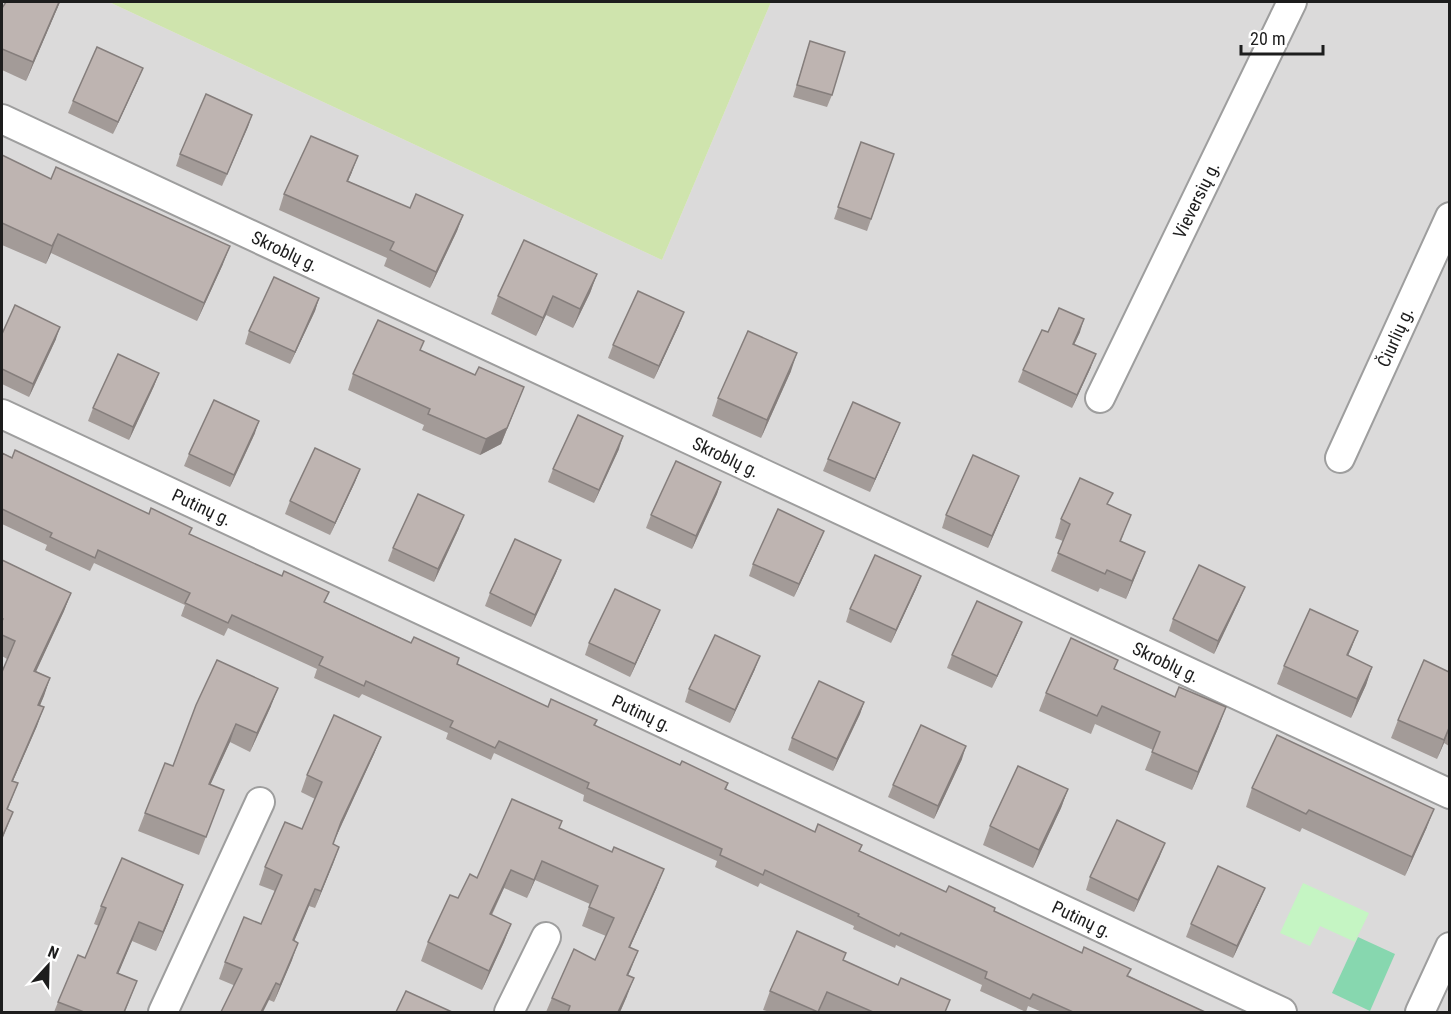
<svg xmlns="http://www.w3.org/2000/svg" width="1451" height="1014" viewBox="0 0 1451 1014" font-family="'Roboto Condensed',sans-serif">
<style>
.residential{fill:#dbdada}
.grass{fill:#cfe4ad}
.park{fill:#c5f5c3}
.pitch{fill:#87d7af}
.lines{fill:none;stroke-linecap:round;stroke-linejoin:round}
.street-casing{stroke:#9e9e9e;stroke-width:32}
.street{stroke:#fff;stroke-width:28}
.wall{fill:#a39b98}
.shaded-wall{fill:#857e7c}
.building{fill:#beb4b1;stroke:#857e7c;stroke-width:1.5}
.labels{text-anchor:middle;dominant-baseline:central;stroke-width:6;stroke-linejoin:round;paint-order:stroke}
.street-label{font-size:18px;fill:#1d1d1d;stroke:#fff}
</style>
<rect width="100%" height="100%" fill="#eee9e4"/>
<path class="residential" d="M 2,2 L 109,2 L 662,260 L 771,2 L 1449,2 L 1449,1012 L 2,1012 Z"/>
<path class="grass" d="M 109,2 L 771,2 L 662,260 Z"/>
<path class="park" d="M 1303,883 L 1369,913 L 1355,942 L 1320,926 L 1310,946 L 1280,933 Z"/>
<path class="pitch" d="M 1358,937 L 1395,954 L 1370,1011 L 1332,993 Z"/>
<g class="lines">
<g class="street-casing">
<g id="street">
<path d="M 2,119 L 1450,794"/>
<path d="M 1100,398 L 1292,2"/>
<path d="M 2,414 L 1282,1012"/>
<path d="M 1340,458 L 1450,217"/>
<path d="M 163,1012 L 260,802"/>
<path d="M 509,1012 L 546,937"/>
<path d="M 1420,1012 L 1450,947"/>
</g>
</g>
<use href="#street" class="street"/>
</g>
<g class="wall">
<path d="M 60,2 L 26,81 L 2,70 L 2,8 Z"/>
<path d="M 810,41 L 832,95 L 827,107 L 793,97 Z"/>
<path d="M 138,80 L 113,134 L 68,113 L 73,101 Z"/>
<path d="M 252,115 L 222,186 L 176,166 L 180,154 Z"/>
<path d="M 861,142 L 894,154 L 867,231 L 834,219 Z"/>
<path d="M 2,155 L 223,264 L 197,321 L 51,253 L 46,264 L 2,245 Z"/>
<path d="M 352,172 L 348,181 L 410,208 L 463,215 L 457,231 L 430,288 L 384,266 L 387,258 L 279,210 L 284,194 Z"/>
<path d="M 597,274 L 590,293 L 573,328 L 546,315 L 536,336 L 491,314 L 498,296 Z"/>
<path d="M 319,298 L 315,311 L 290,364 L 245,344 L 249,331 Z"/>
<path d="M 679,325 L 654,379 L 608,358 L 613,345 Z"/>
<path d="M 1048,332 L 1080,332 L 1074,345 L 1091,367 L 1072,408 L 1018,382 L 1023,370 Z"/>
<path d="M 2,334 L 56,339 L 29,397 L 2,384 Z"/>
<path d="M 420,351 L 475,375 L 524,387 L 501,444 L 480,455 L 422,430 L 424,425 L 348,390 L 353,374 Z"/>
<path d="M 791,371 L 761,438 L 712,416 L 718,398 Z"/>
<path d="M 159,373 L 154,386 L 129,440 L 88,421 L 93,408 Z"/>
<path d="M 255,433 L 230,487 L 184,466 L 189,454 Z"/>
<path d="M 895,435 L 870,492 L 823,471 L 828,459 Z"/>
<path d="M 619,449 L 594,503 L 548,482 L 553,469 Z"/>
<path d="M 2,453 L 190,534 L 325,602 L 548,707 L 597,720 L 595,726 L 680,765 L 728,783 L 726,790 L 815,832 L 862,845 L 860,851 L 946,892 L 994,911 L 1205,1012 L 1042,1012 L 1028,1006 L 1026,1012 L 980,991 L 982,985 L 896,945 L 895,948 L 853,929 L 854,926 L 760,883 L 758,887 L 715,867 L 717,861 L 583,801 L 584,795 L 494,753 L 491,760 L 446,739 L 448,733 L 362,694 L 359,698 L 314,678 L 317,669 L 228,628 L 224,636 L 181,616 L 185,605 L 94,563 L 90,571 L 45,550 L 47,545 L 2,524 Z"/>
<path d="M 360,469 L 355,482 L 330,535 L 285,514 L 290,501 Z"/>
<path d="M 721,482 L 717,494 L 692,549 L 646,528 L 651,515 Z"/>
<path d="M 1014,488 L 988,548 L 942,528 L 946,515 Z"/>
<path d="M 1108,505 L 1124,533 L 1121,541 L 1138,570 L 1126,599 L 1100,588 L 1098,592 L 1051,571 L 1063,541 L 1055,538 L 1061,519 Z"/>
<path d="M 459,528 L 434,582 L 388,561 L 393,548 Z"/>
<path d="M 819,543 L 794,597 L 749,576 L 753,564 Z"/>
<path d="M 2,560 L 71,593 L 64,611 L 36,671 L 50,678 L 40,706 L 37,726 L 13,781 L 18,783 L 8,809 L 6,830 L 7,659 L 2,656 Z"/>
<path d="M 561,560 L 556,573 L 531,627 L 485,606 L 490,593 Z"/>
<path d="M 921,576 L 916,589 L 891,643 L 846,622 L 850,609 Z"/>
<path d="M 1240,599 L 1214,654 L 1169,631 L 1173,619 Z"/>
<path d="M 655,622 L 630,677 L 585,655 L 589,643 Z"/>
<path d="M 1022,622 L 1017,634 L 992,688 L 947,668 L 952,655 Z"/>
<path d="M 1358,631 L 1348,656 L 1372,667 L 1366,685 L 1351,718 L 1277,684 L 1284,666 Z"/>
<path d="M 1118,660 L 1114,669 L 1219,726 L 1192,790 L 1145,770 L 1153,750 L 1095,724 L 1091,734 L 1039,711 L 1046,693 Z"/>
<path d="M 755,669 L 730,723 L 685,702 L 689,689 Z"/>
<path d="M 1449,672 L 1449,746 L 1444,743 L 1437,759 L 1391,738 L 1398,720 Z"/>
<path d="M 864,702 L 860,714 L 833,771 L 788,750 L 792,738 Z"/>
<path d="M 196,705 L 271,706 L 250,752 L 230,742 L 210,785 L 224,790 L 199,855 L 138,831 L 145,813 L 173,766 Z"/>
<path d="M 381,737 L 374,754 L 336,837 L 333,844 L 339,847 L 315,908 L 309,906 L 294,941 L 292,960 L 274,1002 L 219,979 L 225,962 L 261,924 L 275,891 L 259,885 L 265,867 L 302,829 L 315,799 L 301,792 L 307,775 Z"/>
<path d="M 962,759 L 934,819 L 888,797 L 893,785 Z"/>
<path d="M 1252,788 L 1427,827 L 1405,876 L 1302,828 L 1300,832 L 1246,807 Z"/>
<path d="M 1068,789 L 1061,808 L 1033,868 L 983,845 L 990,826 Z"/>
<path d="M 559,828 L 657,887 L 630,947 L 631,969 L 628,975 L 627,996 L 620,1012 L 546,1012 L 552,998 L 595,960 L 606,936 L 582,926 L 590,904 L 535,880 L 527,898 L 504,888 L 492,915 L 511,924 L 504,942 L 482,990 L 421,961 L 428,942 L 477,878 Z"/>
<path d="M 1160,856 L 1134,912 L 1086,890 L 1090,877 Z"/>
<path d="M 183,885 L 176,904 L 156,951 L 132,941 L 118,973 L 137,981 L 125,1012 L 54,1012 L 58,1002 L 85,958 L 99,926 L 94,924 L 101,906 Z"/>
<path d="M 1265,888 L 1260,900 L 1233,958 L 1186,937 L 1191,924 Z"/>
<path d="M 844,961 L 946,1012 L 825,1012 L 821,1011 L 820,1012 L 770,1012 L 763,1010 L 770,991 Z"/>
</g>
<g class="shaded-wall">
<path d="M 59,2 L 60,2 L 26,81 L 33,62 Z"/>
<path d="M 143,68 L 138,80 L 113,134 L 118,122 Z"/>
<path d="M 252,115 L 248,127 L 222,186 L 227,174 Z"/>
<path d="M 358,156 L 352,172 L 341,197 L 347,181 Z"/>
<path d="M 463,215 L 457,231 L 430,288 L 436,272 Z"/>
<path d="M 58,234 L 51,253 L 46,264 L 52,246 Z"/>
<path d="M 230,246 L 223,264 L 197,321 L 204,303 Z"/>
<path d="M 597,274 L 590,293 L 573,328 L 580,309 Z"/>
<path d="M 553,296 L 546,315 L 536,336 L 543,318 Z"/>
<path d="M 319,298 L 315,311 L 290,364 L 295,352 Z"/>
<path d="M 684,312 L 679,325 L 654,379 L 659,366 Z"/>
<path d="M 1084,319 L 1080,332 L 1068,357 L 1073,344 Z"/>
<path d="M 60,327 L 56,339 L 29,397 L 33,384 Z"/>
<path d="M 797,353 L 791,371 L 761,438 L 767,420 Z"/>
<path d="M 1096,354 L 1091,367 L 1072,408 L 1077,395 Z"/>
<path d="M 159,373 L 154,386 L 129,440 L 133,427 Z"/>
<path d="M 524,387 L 501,444 L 480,455 L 486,439 Z"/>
<path d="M 259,421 L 255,433 L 230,487 L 234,475 Z"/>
<path d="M 900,423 L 895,435 L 870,492 L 875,479 Z"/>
<path d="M 623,436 L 619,449 L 594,503 L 599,490 Z"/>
<path d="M 360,469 L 355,482 L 330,535 L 335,523 Z"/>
<path d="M 1019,476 L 1014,488 L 988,548 L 992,536 Z"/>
<path d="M 721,482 L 717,494 L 692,549 L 696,536 Z"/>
<path d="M 464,515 L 459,528 L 434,582 L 438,569 Z"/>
<path d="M 824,531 L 819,543 L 794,597 L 799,584 Z"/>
<path d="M 1145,552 L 1138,570 L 1126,599 L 1132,581 Z"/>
<path d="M 561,560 L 556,573 L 531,627 L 535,615 Z"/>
<path d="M 921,576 L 916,589 L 891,643 L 896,630 Z"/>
<path d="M 1245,587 L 1240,599 L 1214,654 L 1218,641 Z"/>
<path d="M 71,593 L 64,611 L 28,689 L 34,671 Z"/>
<path d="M 660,610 L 655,622 L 630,677 L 635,664 Z"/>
<path d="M 1022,622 L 1017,634 L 992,688 L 997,676 Z"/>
<path d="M 1358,631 L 1351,649 L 1340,673 L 1347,655 Z"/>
<path d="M 760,656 L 755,669 L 730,723 L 735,710 Z"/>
<path d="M 1372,667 L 1366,685 L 1351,718 L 1357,699 Z"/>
<path d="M 50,678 L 44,696 L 32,723 L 38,705 Z"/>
<path d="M 278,688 L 271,706 L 250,752 L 257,733 Z"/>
<path d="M 864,702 L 860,714 L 833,771 L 837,759 Z"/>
<path d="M 44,707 L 37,726 L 5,799 L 12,781 Z"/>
<path d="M 1226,707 L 1219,726 L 1192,790 L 1198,772 Z"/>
<path d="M 236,724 L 230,742 L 202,803 L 209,784 Z"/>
<path d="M 1449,729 L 1444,743 L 1437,759 L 1444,740 Z"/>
<path d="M 381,737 L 374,754 L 335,839 L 341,822 Z"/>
<path d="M 966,746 L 962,759 L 934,819 L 938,806 Z"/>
<path d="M 1068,789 L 1061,808 L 1033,868 L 1039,850 Z"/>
<path d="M 1434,809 L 1427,827 L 1405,876 L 1412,857 Z"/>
<path d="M 13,812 L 6,830 L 2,840 L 2,837 Z"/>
<path d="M 1165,843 L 1160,856 L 1134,912 L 1138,900 Z"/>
<path d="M 339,847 L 333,864 L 315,908 L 321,891 Z"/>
<path d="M 542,861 L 535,880 L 527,898 L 534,880 Z"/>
<path d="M 664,869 L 657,887 L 622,965 L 629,947 Z"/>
<path d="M 511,870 L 504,888 L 483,932 L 490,914 Z"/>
<path d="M 183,885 L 176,904 L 156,951 L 163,932 Z"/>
<path d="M 1265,888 L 1260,900 L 1233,958 L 1237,946 Z"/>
<path d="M 315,889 L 309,906 L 287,958 L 293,940 Z"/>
<path d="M 139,922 L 132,941 L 111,991 L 117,973 Z"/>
<path d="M 511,924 L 504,942 L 482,990 L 489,971 Z"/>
<path d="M 298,943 L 292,960 L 274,1002 L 280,985 Z"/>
<path d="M 638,951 L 631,969 L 620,993 L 627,975 Z"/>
<path d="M 634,978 L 627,996 L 620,1012 L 618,1012 Z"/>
<path d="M 276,983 L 269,1000 L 263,1012 L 261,1012 Z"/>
</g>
<g class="building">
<path d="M 6,2 L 59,2 L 33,62 L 2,49 L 2,8 Z"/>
<path d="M 810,41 L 845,52 L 832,95 L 797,85 Z"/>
<path d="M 97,47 L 143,68 L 118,122 L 73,101 Z"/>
<path d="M 206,94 L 252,115 L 227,174 L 180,154 Z"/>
<path d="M 311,136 L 358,156 L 347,181 L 410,208 L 416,194 L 463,215 L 436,272 L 390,250 L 394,242 L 284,194 Z"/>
<path d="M 861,142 L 894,154 L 871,219 L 838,207 Z"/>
<path d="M 2,155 L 51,179 L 56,167 L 230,246 L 204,303 L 58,234 L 52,246 L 2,223 Z"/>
<path d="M 524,240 L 597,274 L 580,309 L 553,296 L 543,318 L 498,296 Z"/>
<path d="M 274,277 L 319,298 L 295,352 L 249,331 Z"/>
<path d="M 638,291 L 684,312 L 659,366 L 613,345 Z"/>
<path d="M 15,305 L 60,327 L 33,384 L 2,369 L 2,334 Z"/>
<path d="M 1059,308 L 1084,319 L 1073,344 L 1096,354 L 1077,395 L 1023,370 L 1042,330 L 1048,332 Z"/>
<path d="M 378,320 L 424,341 L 420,350 L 475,375 L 479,367 L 524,387 L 507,428 L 486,439 L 428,414 L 430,409 L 353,374 Z"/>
<path d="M 748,331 L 797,353 L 767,420 L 718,398 Z"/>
<path d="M 118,354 L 159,373 L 133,427 L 93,408 Z"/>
<path d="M 214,400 L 259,421 L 234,475 L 189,454 Z"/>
<path d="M 853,402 L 900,423 L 875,479 L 828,459 Z"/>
<path d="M 578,415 L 623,436 L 599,490 L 553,469 Z"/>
<path d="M 315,448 L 360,469 L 335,523 L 290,501 Z"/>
<path d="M 15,450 L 149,514 L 151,508 L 192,528 L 189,534 L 282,576 L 284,571 L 329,592 L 324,602 L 411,643 L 414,637 L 459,658 L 457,664 L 548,707 L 551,699 L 597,720 L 594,725 L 680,765 L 682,761 L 728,783 L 725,789 L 815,832 L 818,824 L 862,845 L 859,851 L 946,892 L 949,886 L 995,908 L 994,911 L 1082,953 L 1084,947 L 1131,969 L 1127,976 L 1205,1012 L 1073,1012 L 1033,994 L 1030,999 L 985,978 L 987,972 L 901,933 L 899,936 L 858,916 L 859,914 L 765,870 L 763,875 L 720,855 L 722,849 L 587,788 L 589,783 L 499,741 L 495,748 L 450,727 L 453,721 L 366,681 L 364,686 L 319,665 L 323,657 L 232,615 L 228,623 L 185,603 L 190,593 L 98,550 L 95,558 L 50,537 L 52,533 L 2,509 L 2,453 L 12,458 Z"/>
<path d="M 973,455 L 1019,476 L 992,536 L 946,515 Z"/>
<path d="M 676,461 L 721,482 L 696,536 L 651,515 Z"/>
<path d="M 1080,478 L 1113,493 L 1107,504 L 1131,515 L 1120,541 L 1145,552 L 1132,581 L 1107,570 L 1105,574 L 1058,553 L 1070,524 L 1061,519 Z"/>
<path d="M 418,494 L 464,515 L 438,569 L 393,548 Z"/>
<path d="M 778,509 L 824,531 L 799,584 L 753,564 Z"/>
<path d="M 515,539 L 561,560 L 535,615 L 490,593 Z"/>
<path d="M 875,555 L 921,576 L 896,630 L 850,609 Z"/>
<path d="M 2,560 L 71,593 L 34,671 L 50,678 L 38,705 L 44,707 L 12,781 L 18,783 L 7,809 L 13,812 L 2,837 L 2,672 L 15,641 L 2,635 L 2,621 L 3,619 L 2,618 Z"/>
<path d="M 1199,565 L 1245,587 L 1218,641 L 1173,619 Z"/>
<path d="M 615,589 L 660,610 L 635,664 L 589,643 Z"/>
<path d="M 977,601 L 1022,622 L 997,676 L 952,655 Z"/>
<path d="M 1310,609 L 1358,631 L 1347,655 L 1372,667 L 1357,699 L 1284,666 Z"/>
<path d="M 715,635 L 760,656 L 735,710 L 689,689 Z"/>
<path d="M 1071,638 L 1118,660 L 1114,669 L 1175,697 L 1179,687 L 1226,707 L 1198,772 L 1152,752 L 1160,732 L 1102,706 L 1097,716 L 1046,693 Z"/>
<path d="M 217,660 L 278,688 L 257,733 L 236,724 L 209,784 L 224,790 L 206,837 L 145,813 L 165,763 L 173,766 L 196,705 Z"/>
<path d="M 1424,660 L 1449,672 L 1449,728 L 1444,740 L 1398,720 Z"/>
<path d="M 819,681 L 864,702 L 837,759 L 792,738 Z"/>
<path d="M 334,715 L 381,737 L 341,822 L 333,844 L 339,847 L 321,891 L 315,889 L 293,940 L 298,943 L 280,985 L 276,983 L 261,1012 L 221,1012 L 242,969 L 225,962 L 244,917 L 261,924 L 282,875 L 265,867 L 285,822 L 302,829 L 322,782 L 307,775 Z"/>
<path d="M 921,725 L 966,746 L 938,806 L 893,785 Z"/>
<path d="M 1277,735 L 1434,809 L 1412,857 L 1309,810 L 1306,814 L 1252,788 Z"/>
<path d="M 1018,766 L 1068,789 L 1039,850 L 990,826 Z"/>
<path d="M 512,799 L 562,821 L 559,828 L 612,852 L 614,847 L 664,869 L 629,947 L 638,951 L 627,975 L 634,978 L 618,1012 L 568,1012 L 570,1006 L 552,998 L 574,949 L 595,960 L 614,918 L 589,907 L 598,886 L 542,861 L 534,880 L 511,870 L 490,914 L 511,924 L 489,971 L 428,942 L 450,895 L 458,898 L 470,874 L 477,878 Z"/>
<path d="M 1117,820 L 1165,843 L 1138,900 L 1090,877 Z"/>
<path d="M 122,858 L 183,885 L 163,932 L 139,922 L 117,973 L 137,981 L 124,1012 L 84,1012 L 58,1002 L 78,955 L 85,958 L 106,908 L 101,906 Z"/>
<path d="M 1218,866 L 1265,888 L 1237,946 L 1191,924 Z"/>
<path d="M 797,931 L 846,953 L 843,960 L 898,985 L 901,978 L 950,1000 L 945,1012 L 873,1012 L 827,992 L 818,1012 L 770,991 Z"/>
<path d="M 406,991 L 452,1012 L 396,1012 Z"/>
</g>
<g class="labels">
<g class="street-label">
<text transform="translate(1196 200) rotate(-64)">Vieversių g.</text>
<text transform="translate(285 251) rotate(25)">Skroblų g.</text>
<text transform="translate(1395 337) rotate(-66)">Čiurlių g.</text>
<text transform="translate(726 457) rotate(25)">Skroblų g.</text>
<text transform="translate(202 507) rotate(25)">Putinų g.</text>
<text transform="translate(1166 662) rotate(25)">Skroblų g.</text>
<text transform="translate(642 713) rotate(25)">Putinų g.</text>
<text transform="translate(1082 919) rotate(25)">Putinų g.</text>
</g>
</g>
<rect width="1451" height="1014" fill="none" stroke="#1d1d1d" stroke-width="6"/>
<g transform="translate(48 966) rotate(22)" stroke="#ffffff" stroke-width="4.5" paint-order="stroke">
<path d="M0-4.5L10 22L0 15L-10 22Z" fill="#1d1d1d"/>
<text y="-9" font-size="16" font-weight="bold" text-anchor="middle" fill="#1d1d1d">N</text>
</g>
<path d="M1241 45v9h82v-9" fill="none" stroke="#1d1d1d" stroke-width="3"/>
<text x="1250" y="45" font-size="18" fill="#1d1d1d" stroke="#ffffff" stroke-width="4.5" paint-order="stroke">20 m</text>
</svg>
